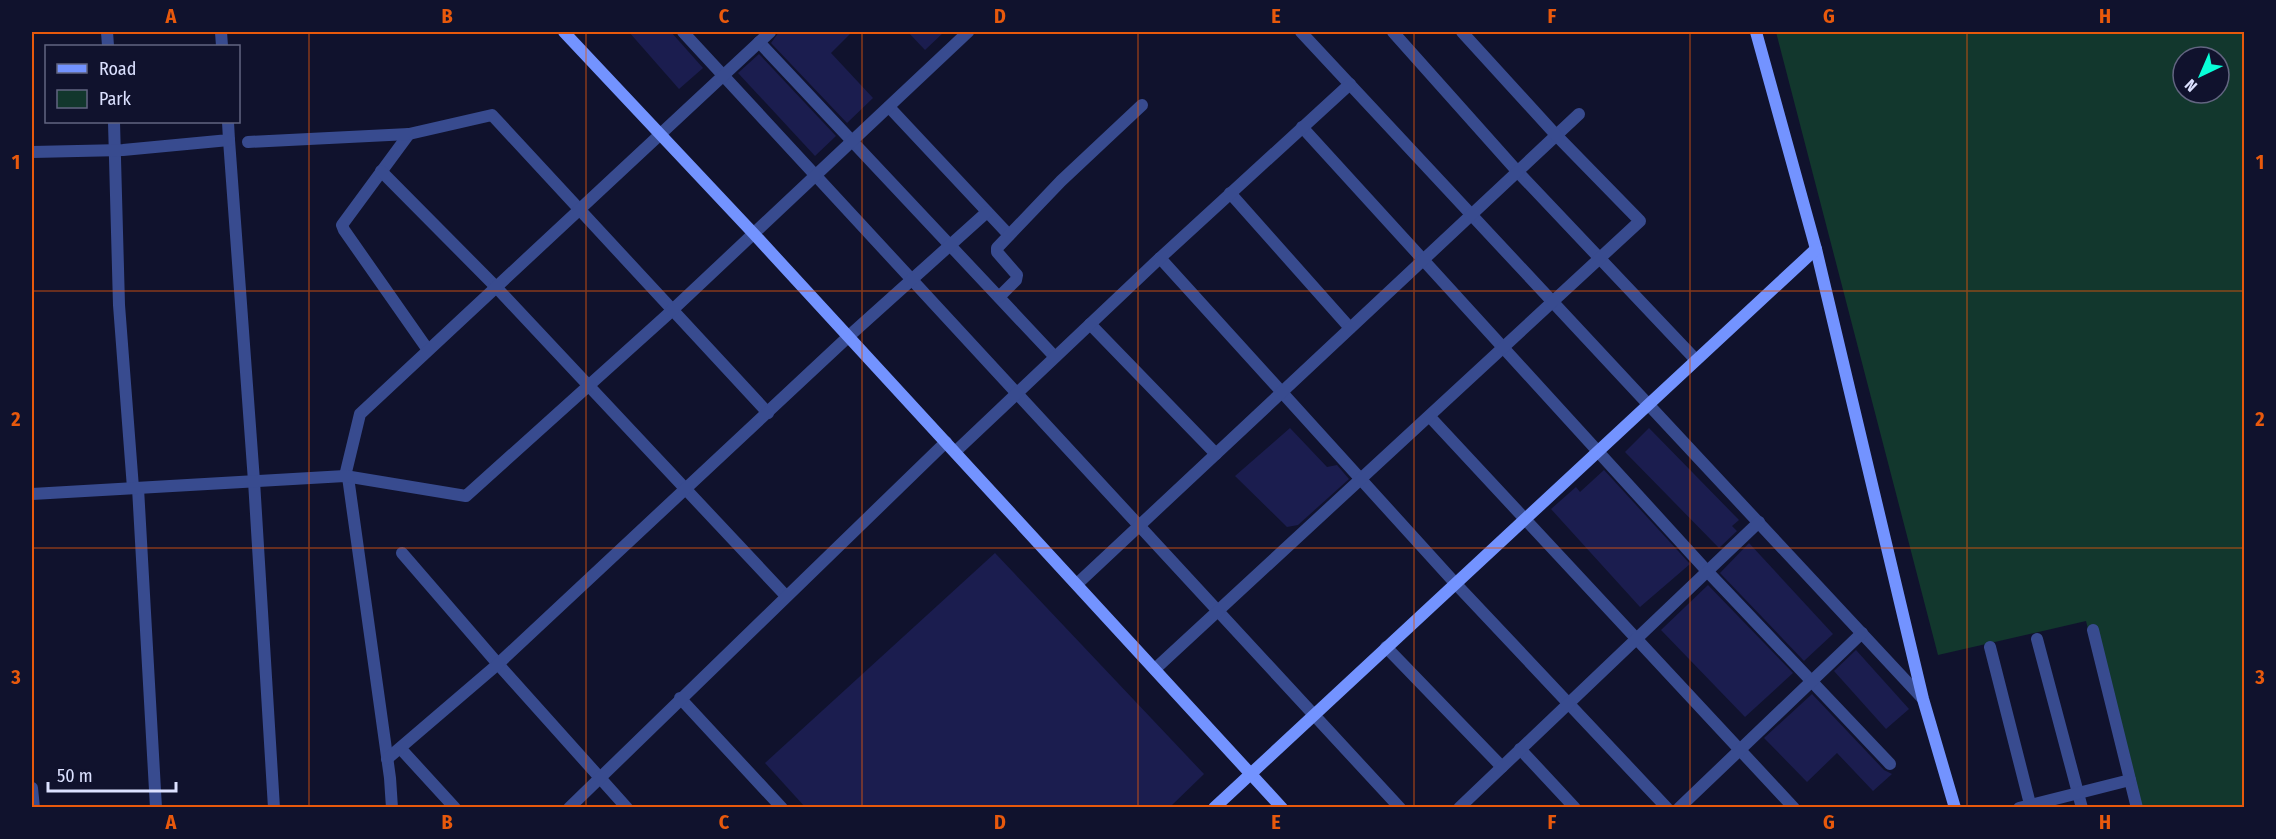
<svg xmlns="http://www.w3.org/2000/svg" width="2276" height="839" viewBox="0 0 2276 839" font-family="'Fira Sans Condensed',sans-serif">
<style>
.green{fill:#12372d;fill-rule:evenodd}
.building{fill:#1b1d4f}
.lines{fill:none;stroke-linecap:round;stroke-linejoin:round}
.street{stroke:#384b8f;stroke-width:12}
.secondary{stroke:#7393ff;stroke-width:12}
.grid{fill:none;stroke:#e8590c;stroke-width:1.5;stroke-opacity:0.55}
.neatline{fill:none;stroke:#e8590c;stroke-width:2}
.grid-label{font-size:20px;text-anchor:middle;font-weight:bold;fill:#e8590c}
</style>
<rect width="100%" height="100%" fill="#10122d"/>
<path class="green" d="M 1776,32 L 2244,32 L 2244,807 L 2133,807 L 2086,621 L 1938,655 ZM 2183,57 L 2219,57 L 2219,93 L 2183,93 Z"/>
<g class="building">
<path d="M 629,32 L 671,32 L 703,68 L 679,89 Z"/>
<path d="M 779,32 L 852,32 L 831,53 L 873,98 L 847,123 L 771,43 Z"/>
<path d="M 908,32 L 944,32 L 925,50 Z"/>
<path d="M 759,54 L 836,136 L 815,156 L 738,73 Z"/>
<path d="M 1290,428 L 1327,467 L 1337,465 L 1349,479 L 1298,525 L 1287,527 L 1235,476 Z"/>
<path d="M 1649,428 L 1739,520 L 1732,526 L 1737,531 L 1719,548 L 1625,452 Z"/>
<path d="M 1604,470 L 1690,564 L 1640,607 L 1551,509 L 1576,487 L 1580,492 Z"/>
<path d="M 1749,543 L 1833,634 L 1804,661 L 1720,573 Z"/>
<path d="M 995,553 L 1204,774 L 1170,807 L 805,807 L 765,763 Z"/>
<path d="M 1708,585 L 1793,673 L 1745,717 L 1661,630 Z"/>
<path d="M 1856,650 L 1909,709 L 1886,729 L 1834,671 Z"/>
<path d="M 1812,694 L 1884,770 L 1892,774 L 1873,791 L 1837,753 L 1807,782 L 1764,738 Z"/>
</g>
<g class="lines">
<g class="street">
<path d="M 107,32 L 108,46"/>
<path d="M 221,32 L 222,46"/>
<path d="M 683,32 L 1400,808"/>
<path d="M 1301,32 L 1923,699"/>
<path d="M 1393,32 L 1517,171 L 1696,360"/>
<path d="M 759,42 L 1055,357"/>
<path d="M 889,107 L 1009,235"/>
<path d="M 114,122 L 119,305 L 133,488"/>
<path d="M 1302,127 L 1707,571 L 1890,764"/>
<path d="M 409,134 L 342,225 L 344,230 L 428,350"/>
<path d="M 229,140 L 254,481 L 274,808"/>
<path d="M 248,142 L 409,134 L 492,115 L 768,413"/>
<path d="M 32,152 L 123,150 L 229,140 L 228,122"/>
<path d="M 381,171 L 496,287 L 786,596"/>
<path d="M 1230,193 L 1350,328"/>
<path d="M 1160,258 L 1455,583 L 1667,808"/>
<path d="M 999,297 L 1016,280 L 1017,275 L 997,252 L 997,248 L 1061,181 L 1142,105"/>
<path d="M 1090,324 L 1216,454"/>
<path d="M 1430,417 L 1794,808"/>
<path d="M 955,452 L 1160,258 L 1350,84"/>
<path d="M 345,476 L 360,414 L 770,32"/>
<path d="M 348,477 L 390,778 L 392,808"/>
<path d="M 138,488 L 156,808"/>
<path d="M 32,494 L 345,476 L 466,496 L 666,316 L 968,32"/>
<path d="M 402,553 L 498,664 L 627,808"/>
<path d="M 1077,584 L 1579,114"/>
<path d="M 2093,630 L 2137,808"/>
<path d="M 2037,639 L 2082,808"/>
<path d="M 1386,647 L 1502,767"/>
<path d="M 1990,647 L 2031,808"/>
<path d="M 1155,669 L 1640,221 L 1556,135 L 1462,32"/>
<path d="M 680,698 L 782,808"/>
<path d="M 401,749 L 455,808"/>
<path d="M 1520,749 L 1575,808"/>
<path d="M 387,759 L 498,664 L 849,336 L 987,212"/>
<path d="M 32,788 L 34,808"/>
<path d="M 569,808 L 946,442"/>
<path d="M 1459,808 L 1759,522"/>
<path d="M 1679,808 L 1862,633"/>
<path d="M 2019,808 L 2130,780"/>
</g>
<g class="secondary">
<path d="M 564,32 L 754,234 L 1282,808"/>
<path d="M 1756,32 L 1816,249 L 1923,699 L 1955,808"/>
<path d="M 1214,808 L 1816,249"/>
</g>
</g>
<path class="grid" d="M 309,32 L 309,808M 586,32 L 586,808M 862,32 L 862,808M 1138,32 L 1138,808M 1414,32 L 1414,808M 1690,32 L 1690,808M 1967,32 L 1967,808M 32,291 L 2244,291M 32,548 L 2244,548"/>
<rect width="2276" height="839" fill="none" stroke="#10122d" stroke-width="66"/>
<rect x="45" y="45" width="195" height="78" fill="#10122d" stroke="#626581" stroke-width="1.5"/>
<rect x="57" y="64" width="30" height="9" fill="#7393ff" stroke="#626581" stroke-width="1.5"/>
<text x="99" y="75" font-size="18" fill="#dce1ff">Road</text>
<rect x="57" y="90" width="30" height="18" fill="#12372d" stroke="#626581" stroke-width="1.5"/>
<text x="99" y="105" font-size="18" fill="#dce1ff">Park</text>
<g transform="translate(2201 75) rotate(224)"><circle r="28" fill="#10122d" stroke="#626581" stroke-width="1.5"/>
<path d="M0-4.5L10 22L0 15L-10 22Z" fill="#08ffd8"/>
<text y="-9" font-size="16" font-weight="bold" text-anchor="middle" fill="#dce1ff">N</text>
</g>
<path d="M48 782v9h128v-9" fill="none" stroke="#dce1ff" stroke-width="3"/>
<text x="57" y="782" font-size="18" fill="#dce1ff" stroke="#10122d" stroke-width="4.5" paint-order="stroke">50 m</text>
<rect x="33" y="33" width="2210" height="773" class="neatline"/>
<g class="grid-label">
<text x="171" y="23">A</text>
<text x="447" y="23">B</text>
<text x="724" y="23">C</text>
<text x="1000" y="23">D</text>
<text x="1276" y="23">E</text>
<text x="1552" y="23">F</text>
<text x="1829" y="23">G</text>
<text x="2105" y="23">H</text>
<text x="16" y="169">1</text>
<text x="2260" y="169">1</text>
<text x="16" y="426">2</text>
<text x="2260" y="426">2</text>
<text x="16" y="684">3</text>
<text x="2260" y="684">3</text>
<text x="171" y="829">A</text>
<text x="447" y="829">B</text>
<text x="724" y="829">C</text>
<text x="1000" y="829">D</text>
<text x="1276" y="829">E</text>
<text x="1552" y="829">F</text>
<text x="1829" y="829">G</text>
<text x="2105" y="829">H</text>
</g>
</svg>
